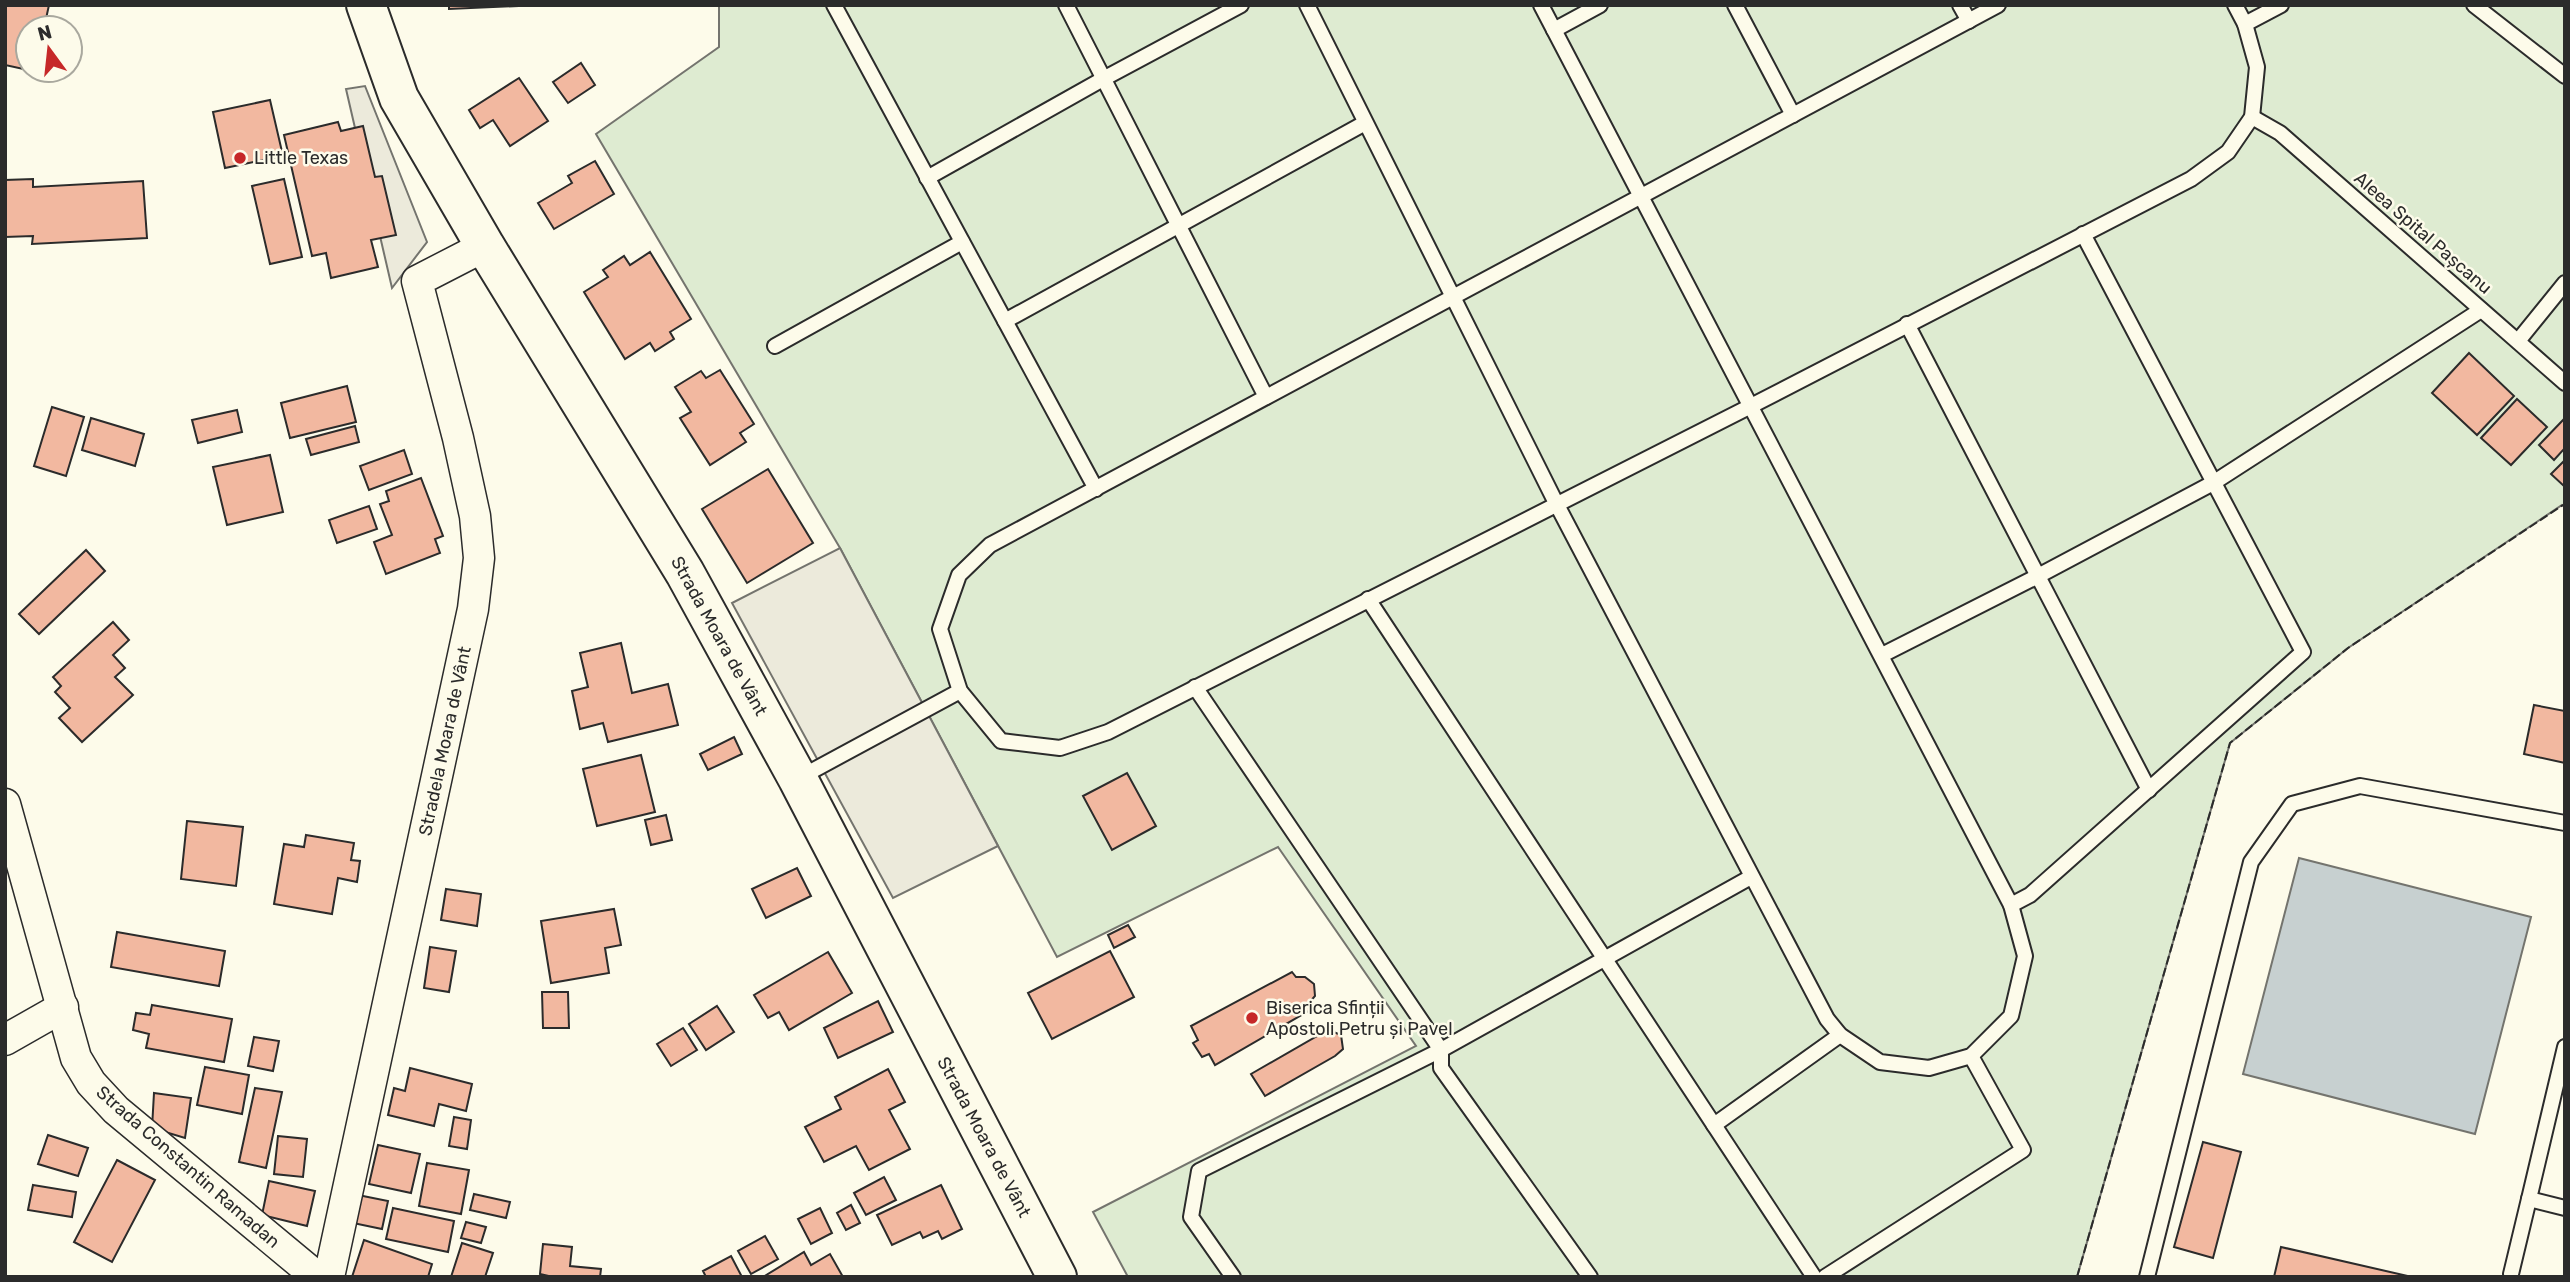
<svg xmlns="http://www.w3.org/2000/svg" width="2570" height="1282" viewBox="0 0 2570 1282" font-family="Rubik,sans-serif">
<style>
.green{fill:#deebd1;stroke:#74746e;stroke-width:2}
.parking{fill:#eceadb;stroke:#74746e;stroke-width:2}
.water{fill:#c7d0d0;stroke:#74746e;stroke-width:2}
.building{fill:#f2b8a0;stroke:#2b2b2b;stroke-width:2}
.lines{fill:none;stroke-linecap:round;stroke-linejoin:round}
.service-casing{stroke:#2b2b2b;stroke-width:18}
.minor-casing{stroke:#2b2b2b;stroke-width:33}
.secondary-casing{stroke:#2b2b2b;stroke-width:42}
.service{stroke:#fdfbea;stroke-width:14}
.minor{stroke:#fdfbea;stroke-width:30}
.secondary{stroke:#fdfbea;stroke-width:38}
.fence{stroke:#2b2b2b;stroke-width:2;stroke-dasharray:9 3.5;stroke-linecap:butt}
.poi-dot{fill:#c62828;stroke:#fdfbea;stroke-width:2.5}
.labels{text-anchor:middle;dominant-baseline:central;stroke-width:5;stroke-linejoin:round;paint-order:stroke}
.poi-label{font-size:18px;fill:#2b2b2b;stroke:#fdfbea;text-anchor:start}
.street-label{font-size:18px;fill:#2b2b2b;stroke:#fdfbea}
</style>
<rect width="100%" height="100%" fill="#fdfbea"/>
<path class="green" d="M 719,5 L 2565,5 L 2565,507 L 2562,505 L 2348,648 L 2230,743 L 2077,1277 L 1128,1277 L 1093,1212 L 1416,1046 L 1278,847 L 1057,957 L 840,548 L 596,134 L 719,47 Z"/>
<g class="parking">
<path d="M 365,86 L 427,242 L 392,288 L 346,89 Z"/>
<path d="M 840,548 L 998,846 L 893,898 L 732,603 Z"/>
</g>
<path class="water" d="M 2299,858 L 2531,917 L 2475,1134 L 2243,1074 Z"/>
<g class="building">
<path d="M 5,5 L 49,5 L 44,28 L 28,28 L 28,70 L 5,65 Z"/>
<path d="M 449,5 L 518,5 L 518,6 L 449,9 Z"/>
<path d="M 581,63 L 595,85 L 568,103 L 553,82 Z"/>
<path d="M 519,78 L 548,121 L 510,146 L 493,120 L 480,128 L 469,110 Z"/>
<path d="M 270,100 L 283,156 L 225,168 L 213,112 Z"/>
<path d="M 338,122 L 341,131 L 363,126 L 375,177 L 382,176 L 396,235 L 371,240 L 378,267 L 331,278 L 326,253 L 312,256 L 284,135 Z"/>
<path d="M 595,161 L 614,194 L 554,229 L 538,203 L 572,183 L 568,176 Z"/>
<path d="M 33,179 L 33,187 L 143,181 L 147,238 L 32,244 L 33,236 L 5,237 L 5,180 Z"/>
<path d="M 284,179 L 302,257 L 270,264 L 252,186 Z"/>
<path d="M 650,252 L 691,319 L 670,332 L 674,339 L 655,351 L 650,343 L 625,359 L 584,292 L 608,277 L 603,270 L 624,256 L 630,265 Z"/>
<path d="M 2469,353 L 2514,396 L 2477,435 L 2432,393 Z"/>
<path d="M 720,370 L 754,424 L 740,433 L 746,442 L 710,465 L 680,418 L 691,412 L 675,387 L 701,371 L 706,378 Z"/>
<path d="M 347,386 L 356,422 L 290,438 L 281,403 Z"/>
<path d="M 2517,399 L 2547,427 L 2511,465 L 2481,438 Z"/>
<path d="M 52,407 L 84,417 L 66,476 L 34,466 Z"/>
<path d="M 237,410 L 242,432 L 198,443 L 192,420 Z"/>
<path d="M 91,418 L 144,434 L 135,466 L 82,450 Z"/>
<path d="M 2564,419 L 2565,448 L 2554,460 L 2539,445 Z"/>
<path d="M 355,426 L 359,442 L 311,455 L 306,439 Z"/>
<path d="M 404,450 L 412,474 L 369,490 L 360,466 Z"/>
<path d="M 270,455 L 283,512 L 227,525 L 213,467 Z"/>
<path d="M 2565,460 L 2565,487 L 2551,474 Z"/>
<path d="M 768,469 L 813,543 L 747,583 L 702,509 Z"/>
<path d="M 421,478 L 443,536 L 435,539 L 440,553 L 386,574 L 374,542 L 392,535 L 380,504 L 389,501 L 386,491 Z"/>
<path d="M 369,506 L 377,529 L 337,543 L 329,520 Z"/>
<path d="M 86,550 L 105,571 L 39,634 L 19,614 Z"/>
<path d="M 113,622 L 129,640 L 113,655 L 125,668 L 115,677 L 133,695 L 82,742 L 59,718 L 70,708 L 55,692 L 61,686 L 53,677 Z"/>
<path d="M 621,643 L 632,693 L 668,684 L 678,725 L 608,742 L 603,723 L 580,729 L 572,691 L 588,687 L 580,653 Z"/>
<path d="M 2534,705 L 2565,711 L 2565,763 L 2524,754 Z"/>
<path d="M 734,737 L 742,754 L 708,770 L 700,754 Z"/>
<path d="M 641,755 L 655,812 L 597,826 L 583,769 Z"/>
<path d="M 1127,773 L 1156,826 L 1112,850 L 1083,796 Z"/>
<path d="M 666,815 L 672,840 L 651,845 L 645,820 Z"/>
<path d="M 187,821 L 243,827 L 236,886 L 181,879 Z"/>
<path d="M 306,835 L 354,843 L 351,860 L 360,861 L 357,882 L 338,878 L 332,914 L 274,904 L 284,844 L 304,847 Z"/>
<path d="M 797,868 L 811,896 L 766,918 L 752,889 Z"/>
<path d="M 446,889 L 481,894 L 477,926 L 441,920 Z"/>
<path d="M 614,909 L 621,945 L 605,948 L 609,973 L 551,983 L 541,921 Z"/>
<path d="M 1128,925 L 1135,937 L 1114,948 L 1108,935 Z"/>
<path d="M 117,932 L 225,951 L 219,986 L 111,967 Z"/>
<path d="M 430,947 L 456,951 L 449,992 L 424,988 Z"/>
<path d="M 1110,951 L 1134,997 L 1052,1039 L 1028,993 Z"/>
<path d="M 828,952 L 852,993 L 789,1030 L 779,1012 L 768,1018 L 754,995 Z"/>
<path d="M 1292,972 L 1296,977 L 1305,977 L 1314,984 L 1315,996 L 1309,1003 L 1312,1009 L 1215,1065 L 1209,1054 L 1202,1057 L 1193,1043 L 1198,1040 L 1191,1026 Z"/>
<path d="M 542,992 L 568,992 L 569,1028 L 543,1028 Z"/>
<path d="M 878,1001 L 893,1032 L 838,1058 L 824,1028 Z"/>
<path d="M 152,1005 L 232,1019 L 224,1062 L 146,1048 L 149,1034 L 133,1030 L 136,1013 L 150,1015 Z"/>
<path d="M 717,1006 L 734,1032 L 706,1050 L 689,1024 Z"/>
<path d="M 683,1028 L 697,1050 L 671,1066 L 657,1044 Z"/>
<path d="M 1331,1031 L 1341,1035 L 1343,1049 L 1335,1056 L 1265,1096 L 1251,1074 L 1319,1035 Z"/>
<path d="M 254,1037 L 279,1041 L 273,1071 L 248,1066 Z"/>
<path d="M 205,1067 L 249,1075 L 242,1114 L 197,1105 Z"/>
<path d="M 410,1068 L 472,1084 L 466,1111 L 439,1104 L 434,1126 L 388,1115 L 394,1088 L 405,1091 Z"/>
<path d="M 888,1069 L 905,1102 L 889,1110 L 910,1149 L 869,1170 L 856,1146 L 824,1162 L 805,1127 L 841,1109 L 835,1097 Z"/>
<path d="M 255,1088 L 282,1092 L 266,1168 L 239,1162 Z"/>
<path d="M 154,1093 L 191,1098 L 185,1138 L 152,1128 Z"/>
<path d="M 454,1117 L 471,1120 L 467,1149 L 449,1146 Z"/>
<path d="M 48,1135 L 88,1148 L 78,1176 L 38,1164 Z"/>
<path d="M 278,1136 L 307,1139 L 303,1177 L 274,1174 Z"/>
<path d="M 2203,1142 L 2241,1152 L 2213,1258 L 2174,1247 Z"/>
<path d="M 378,1145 L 420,1154 L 411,1193 L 369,1184 Z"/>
<path d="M 117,1160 L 155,1180 L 112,1262 L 74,1242 Z"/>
<path d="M 427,1163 L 469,1170 L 461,1214 L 419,1206 Z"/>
<path d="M 884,1177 L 896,1200 L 866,1215 L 854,1193 Z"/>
<path d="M 269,1181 L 315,1191 L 307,1226 L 262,1215 Z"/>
<path d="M 33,1185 L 76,1192 L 72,1217 L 28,1210 Z"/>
<path d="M 941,1185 L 962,1229 L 942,1239 L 938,1231 L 923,1238 L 920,1232 L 892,1245 L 877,1215 Z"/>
<path d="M 474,1194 L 510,1202 L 506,1218 L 470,1210 Z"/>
<path d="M 358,1195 L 388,1201 L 382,1229 L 353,1223 Z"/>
<path d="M 851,1205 L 860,1223 L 846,1230 L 837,1213 Z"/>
<path d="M 393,1208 L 454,1221 L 448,1252 L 386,1239 Z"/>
<path d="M 820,1208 L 832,1233 L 811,1244 L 798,1219 Z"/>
<path d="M 466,1222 L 486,1227 L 481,1243 L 461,1238 Z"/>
<path d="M 765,1236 L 778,1259 L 751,1274 L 738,1251 Z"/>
<path d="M 364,1240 L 432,1264 L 428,1277 L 352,1277 Z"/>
<path d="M 462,1243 L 493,1253 L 485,1277 L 451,1277 Z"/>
<path d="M 543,1244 L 572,1247 L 570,1266 L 601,1269 L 600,1277 L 553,1277 L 540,1274 Z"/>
<path d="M 2281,1247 L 2412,1277 L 2274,1277 Z"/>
<path d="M 804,1252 L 811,1265 L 830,1254 L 843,1277 L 763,1277 Z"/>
<path d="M 731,1256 L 742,1277 L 706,1277 L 703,1271 Z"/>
</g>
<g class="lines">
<g class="service-casing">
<g id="service">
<path d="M 834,5 L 1096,489"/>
<path d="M 1066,5 L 1266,397"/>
<path d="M 1307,5 L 1556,503 L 1827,1019 L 1840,1035 L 1880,1062 L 1929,1068 L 1971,1056 L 2011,1016 L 2025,956 L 2011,905 L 1541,5"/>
<path d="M 1735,5 L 1793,115"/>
<path d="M 1960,5 L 1969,21"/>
<path d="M 1998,5 L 990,545 L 959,575 L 940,629 L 960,691 L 1001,741 L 1060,748 L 1108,732 L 1749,407 L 2191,179 L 2228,152 L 2252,117 L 2257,67 L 2245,24 L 2235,5"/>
<path d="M 2474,5 L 2565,76"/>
<path d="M 2245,24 L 2281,5"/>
<path d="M 1554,30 L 1600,5"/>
<path d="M 2252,117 L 2280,133 L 2565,383"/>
<path d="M 927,178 L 1103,79 L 1241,5"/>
<path d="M 1005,321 L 1365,123"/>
<path d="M 1907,324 L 2149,790"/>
<path d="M 2518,341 L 2565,283"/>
<path d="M 775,346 L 962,242"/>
<path d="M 1368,599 L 1814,1277"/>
<path d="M 1882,655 L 2038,576 L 2213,483 L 2481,310"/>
<path d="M 1195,687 L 1441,1050 L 1441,1068 L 1590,1277"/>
<path d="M 799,778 L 960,691"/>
<path d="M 2011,905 L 2030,895 L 2303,652 L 2083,234"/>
<path d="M 2565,1047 L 2529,1199 L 2565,1208"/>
<path d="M 1714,1125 L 1840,1035"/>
<path d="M 2511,1274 L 2529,1199"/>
<path d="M 1233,1277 L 1191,1217 L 1199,1171 L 1441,1050 L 1751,877"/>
<path d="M 1825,1277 L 2023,1150 L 1971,1056"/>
<path d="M 2147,1277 L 2251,862 L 2292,804 L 2360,786 L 2565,823"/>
</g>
</g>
<g class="minor-casing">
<g id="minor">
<path d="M 5,804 L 76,1058 L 91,1083 L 116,1110 L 317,1277"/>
<path d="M 5,1040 L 63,1007"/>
<path d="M 329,1277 L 473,609 L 479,558 L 475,516 L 458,438 L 417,281 L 485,246"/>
</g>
</g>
<g class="secondary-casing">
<path id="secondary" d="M 366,5 L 399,98 L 485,246 L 685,573 L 798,779 L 1057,1277"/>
</g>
<use href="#service" class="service"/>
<use href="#minor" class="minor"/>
<use href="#secondary" class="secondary"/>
<path class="fence" d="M 2077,1277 L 2230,743 L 2348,648 L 2563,505 L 2565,507"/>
</g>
<g class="poi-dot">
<circle cx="240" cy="158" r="7"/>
<circle cx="1252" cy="1018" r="7"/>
</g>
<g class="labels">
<g class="poi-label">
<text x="254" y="158">Little Texas</text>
<text x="1266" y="1008">Biserica Sfinții<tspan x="1266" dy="21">Apostoli Petru și Pavel</tspan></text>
</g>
<g class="street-label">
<text transform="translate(2423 233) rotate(41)">Aleea Spital Pașcanu</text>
<text transform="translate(719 636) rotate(61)">Strada Moara de Vânt</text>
<text transform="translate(445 741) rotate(-78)">Stradela Moara de Vânt</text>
<text transform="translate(984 1137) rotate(62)">Strada Moara de Vânt</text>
<text transform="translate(188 1167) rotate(41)">Strada Constantin Ramadan</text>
</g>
</g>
<rect width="2570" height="1282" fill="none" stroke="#2b2b2b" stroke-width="14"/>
<g transform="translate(49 49) rotate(345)"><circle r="33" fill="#fdfbea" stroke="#a9a89e" stroke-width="2"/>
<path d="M0-5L12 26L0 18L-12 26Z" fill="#c62828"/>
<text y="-10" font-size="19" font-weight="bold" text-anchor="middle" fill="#2b2b2b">N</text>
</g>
</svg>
